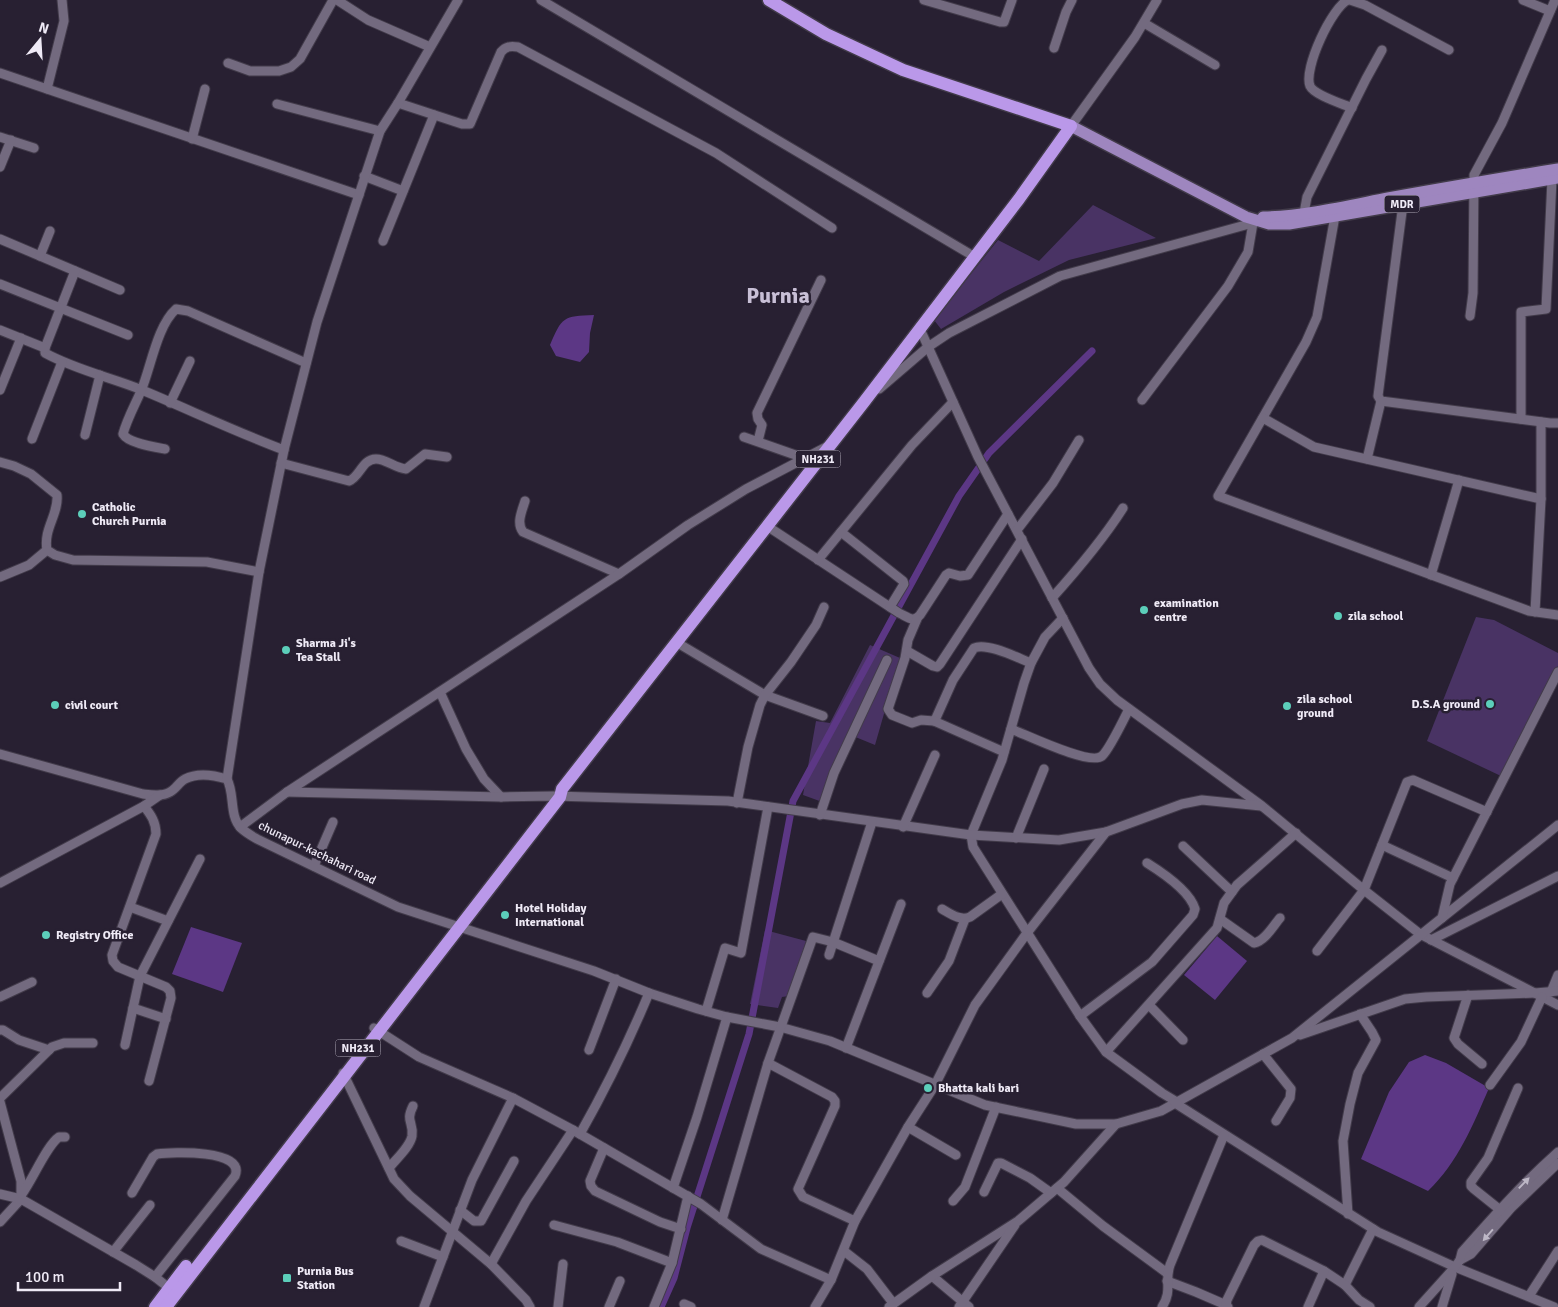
<svg xmlns="http://www.w3.org/2000/svg" width="1558" height="1307" viewBox="0 0 1558 1307" font-family="Signika,sans-serif">
<style>
.green{fill:#493364}
.water{fill:#5c3785}
.lines{fill:none;stroke-linecap:round;stroke-linejoin:round}
.canal{stroke:#5c3785;stroke-width:7}
.minor-casing{stroke:#423b4a;stroke-width:11}
.major-casing{stroke:#423b4a;stroke-width:14}
.highway-casing{stroke:#423b4a;stroke-width:15}
.minor{stroke:#736a7f;stroke-width:9}
.major{stroke:#9e86bf;stroke-width:11}
.highway{stroke:#ba98e9;stroke-width:12}
.oneway{fill:#bdb7c6}
.poi-dot{fill:#5cceba;stroke:#282032;stroke-width:2}
.labels{text-anchor:middle;dominant-baseline:central;stroke-width:5;stroke-linejoin:round;paint-order:stroke}
.shield{fill:#282032;stroke:#b3adbb;stroke-width:1}
.shield-label{font-size:11px;font-weight:bold;fill:#efeaf6}
.poi-label{font-size:12px;font-weight:bold;fill:#efeaf6;stroke:#282032;text-anchor:start}
.street-label{font-size:12px;fill:#efeaf6;stroke:#282032}
.town-label{font-size:22px;font-weight:bold;fill:#c8bfd6;stroke:#282032}
</style>
<rect width="100%" height="100%" fill="#282032"/>
<g class="green">
<path d="M 1093,205 L 1156,238 L 1069,260 L 1004,292 L 941,329 L 934,320 L 998,240 L 1039,261 Z"/>
<path d="M 1476,617 L 1494,620 L 1558,653 L 1558,666 L 1501,776 L 1427,741 Z"/>
<path d="M 870,645 L 900,658 L 875,745 L 853,736 L 825,803 L 803,795 L 816,721 L 830,723 Z"/>
<path d="M 765,930 L 806,941 L 789,996 L 782,997 L 778,1008 L 750,1004 Z"/>
</g>
<g class="water">
<path d="M 594,315 L 590,333 L 589,352 L 580,362 L 556,356 L 550,345 C 562,317 563,316 594,315 Z"/>
<path d="M 191,927 L 242,943 L 223,992 L 172,974 Z"/>
<path d="M 1217,936 L 1247,961 L 1215,1000 L 1184,975 Z"/>
<path d="M 1425,1055 L 1446,1063 L 1489,1088 C 1473,1125 1458,1162 1428,1191 L 1361,1159 L 1389,1092 L 1409,1062 Z"/>
</g>
<g class="lines">
<path class="canal" d="M 661,1307 L 674,1278 L 687,1228 L 749,1034 L 793,801 L 959,496 L 989,453 L 1092,351"/>
<g class="minor-casing">
<g id="minor">
<path d="M 337,0 L 368,20 L 430,47"/>
<path d="M 541,0 L 975,257"/>
<path d="M 924,0 L 1000,22 L 1004,22 L 1012,0"/>
<path d="M 1348,0 C 1332,7 1303,69 1310,86 C 1314,95 1343,104 1352,108"/>
<path d="M 1350,0 L 1365,5 L 1449,50"/>
<path d="M 1523,0 L 1550,11"/>
<path d="M 1144,23 L 1215,65"/>
<path d="M 1054,48 L 1066,12 L 1072,0"/>
<path d="M 228,63 L 250,71 L 279,71 L 291,67 L 300,59 L 333,0"/>
<path d="M 0,73 L 359,195"/>
<path d="M 47,89 L 64,21 L 62,0"/>
<path d="M 398,103 L 462,124 L 470,124 L 501,52 C 506,46 511,46 518,47 L 716,153 L 832,228"/>
<path d="M 277,104 L 380,131"/>
<path d="M 1071,126 L 1135,37 L 1157,0"/>
<path d="M 0,137 L 34,148"/>
<path d="M 192,139 L 205,89"/>
<path d="M 0,167 L 11,140"/>
<path d="M 364,176 L 403,191"/>
<path d="M 1403,204 L 1378,396 L 1381,401 L 1550,423 L 1558,423"/>
<path d="M 1304,213 L 1307,197 L 1366,79 L 1382,50"/>
<path d="M 1335,216 L 1317,317 L 1306,342 L 1218,496 L 1529,611 L 1558,615"/>
<path d="M 0,239 L 120,290"/>
<path d="M 383,241 L 434,115"/>
<path d="M 40,256 L 50,231"/>
<path d="M 75,271 L 45,348 L 45,353 C 76,370 110,377 142,390 C 190,410 236,432 284,450"/>
<path d="M 0,284 L 128,335"/>
<path d="M 1470,316 L 1473,293 L 1474,175 L 1502,123 L 1555,0"/>
<path d="M 920,329 L 978,457 L 1089,668 L 1100,684 L 1117,700 L 1262,806 L 1364,890 L 1420,934 L 1558,1005"/>
<path d="M 0,330 L 45,348"/>
<path d="M 879,389 L 928,347 L 949,333 L 1060,276 L 1260,221"/>
<path d="M 0,390 L 21,338"/>
<path d="M 1142,400 L 1228,286 L 1248,252 L 1253,223"/>
<path d="M 170,403 L 190,361"/>
<path d="M 1263,418 L 1314,447 L 1541,499 L 1535,612"/>
<path d="M 1521,419 L 1521,312 L 1546,309 L 1552,179"/>
<path d="M 1541,422 L 1541,499"/>
<path d="M 85,435 L 100,375"/>
<path d="M 744,437 L 804,458"/>
<path d="M 32,439 L 62,362"/>
<path d="M 758,441 L 762,425 L 758,419 L 757,413 L 821,280"/>
<path d="M 165,449 C 154,447 128,443 123,434 C 127,419 135,405 141,391 C 151,367 157,326 176,309 L 188,311 L 306,363"/>
<path d="M 1367,459 L 1381,401"/>
<path d="M 0,462 L 14,466 L 31,474 L 57,495 C 59,514 43,529 47,550 L 55,555 L 73,560 L 207,562 L 259,572"/>
<path d="M 281,463 L 349,481 C 360,477 362,459 376,459 C 386,459 395,468 406,469 L 425,454 L 447,457"/>
<path d="M 525,501 C 522,511 516,523 523,532 L 619,574"/>
<path d="M 767,526 L 899,613 C 908,617 913,623 920,615 L 946,575 L 949,573 L 960,576 L 968,575 L 1008,514"/>
<path d="M 1017,530 L 1053,483 L 1079,440"/>
<path d="M 841,532 L 903,581 L 904,584 L 890,607"/>
<path d="M 818,560 L 912,445 L 953,402"/>
<path d="M 1431,575 L 1459,480"/>
<path d="M 0,577 L 29,565 L 47,550"/>
<path d="M 1052,598 C 1078,569 1102,541 1123,508"/>
<path d="M 1063,618 L 1045,637 L 1031,663 L 1024,683 L 1002,760 L 971,835 L 973,847 L 1080,1016 L 1106,1052 L 1162,1093 L 1177,1102"/>
<path d="M 917,619 L 908,640 L 905,658 L 888,709 L 892,715 L 912,723 L 921,720 L 934,721 L 936,718 L 953,680 L 974,648 C 987,642 1018,658 1031,663"/>
<path d="M 676,642 L 765,695 L 823,716"/>
<path d="M 907,651 L 933,666 L 937,667 L 940,664 L 1022,539"/>
<path d="M 440,692 L 466,749 L 484,779 L 501,797"/>
<path d="M 934,721 L 1004,752"/>
<path d="M 1011,729 C 1027,735 1090,766 1102,756 C 1109,750 1124,719 1129,709"/>
<path d="M 0,754 L 143,794 C 151,795 162,797 170,792 C 176,789 179,782 185,779 C 198,772 214,775 227,779 C 235,794 229,816 241,828 C 245,832 252,836 257,839 L 398,907 L 594,971 L 649,993 L 698,1009 L 727,1017 L 780,1027 L 830,1041 L 985,1105 L 1076,1124 L 1116,1124 L 1161,1111 L 1292,1038 L 1558,825"/>
<path d="M 227,779 L 259,572 L 284,450 L 317,322 L 380,131 L 398,103 L 458,0"/>
<path d="M 287,792 L 501,797 L 553,796 L 728,801 L 971,835 L 1059,840 L 1106,832"/>
<path d="M 737,803 L 748,747 L 760,705 L 765,695 L 791,662 L 816,625 L 824,607"/>
<path d="M 144,806 C 151,815 156,822 156,834 L 112,955 L 113,961 L 118,967 L 166,987 L 170,991 L 171,998 L 149,1081"/>
<path d="M 820,815 L 834,773 L 887,660"/>
<path d="M 240,827 L 287,792 L 619,574 L 688,525 L 746,489 L 828,446"/>
<path d="M 903,827 L 935,755"/>
<path d="M 1016,838 L 1044,769"/>
<path d="M 1382,845 L 1453,878"/>
<path d="M 1183,846 L 1232,892"/>
<path d="M 314,866 L 333,822"/>
<path d="M 0,883 L 144,806 L 160,795"/>
<path d="M 130,907 L 168,921"/>
<path d="M 942,909 C 951,914 960,921 970,917 L 1002,894"/>
<path d="M 1442,918 L 1450,884 L 1558,672"/>
<path d="M 1220,919 L 1254,943 C 1265,941 1273,926 1280,918"/>
<path d="M 1431,940 L 1558,876"/>
<path d="M 1317,951 L 1364,890 L 1407,782 L 1413,780 L 1487,812"/>
<path d="M 829,955 L 872,822"/>
<path d="M 1551,992 L 1558,975"/>
<path d="M 927,993 L 949,961 L 965,919"/>
<path d="M 1468,995 L 1454,1038 L 1458,1044 L 1482,1064"/>
<path d="M 0,997 L 32,982"/>
<path d="M 1149,1005 L 1183,1040"/>
<path d="M 133,1008 L 166,1019"/>
<path d="M 706,1011 L 725,948 L 741,953 L 768,807"/>
<path d="M 1080,1016 L 1152,962 L 1193,915 L 1195,909 C 1190,891 1163,873 1147,863"/>
<path d="M 374,1028 L 419,1057 L 513,1098 L 573,1130 L 701,1204 L 761,1249 L 831,1280"/>
<path d="M 0,1030 L 3,1030 L 19,1040 L 49,1050"/>
<path d="M 1300,1035 L 1405,999 L 1426,997 L 1535,993 L 1558,991"/>
<path d="M 125,1045 L 140,976 L 200,859"/>
<path d="M 846,1048 L 901,904"/>
<path d="M 589,1050 L 616,979"/>
<path d="M 1106,1052 L 1217,928 L 1224,903 L 1237,885 L 1296,833"/>
<path d="M 1263,1054 L 1291,1089 L 1290,1098 L 1276,1121"/>
<path d="M 768,1063 L 832,1097 L 835,1101 L 835,1106 L 798,1189 L 803,1197 L 855,1221"/>
<path d="M 343,1073 L 394,1179 L 410,1196 L 491,1264 L 526,1300 L 530,1307"/>
<path d="M 1490,1085 L 1521,1042 L 1542,997"/>
<path d="M 0,1098 L 52,1047 L 64,1043 L 93,1043"/>
<path d="M 0,1102 L 21,1181 L 21,1199 L 0,1222"/>
<path d="M 1175,1103 L 1378,1232 L 1455,1267 L 1554,1307"/>
<path d="M 908,1127 L 956,1155"/>
<path d="M 580,1134 C 606,1088 629,1041 649,993"/>
<path d="M 604,1148 L 590,1181 L 591,1186 L 595,1191 L 660,1222 L 681,1229"/>
<path d="M 389,1168 C 396,1159 410,1147 412,1136 C 414,1122 405,1122 413,1106"/>
<path d="M 673,1188 L 697,1117 L 727,1017"/>
<path d="M 1057,1188 L 1103,1226 L 1167,1273"/>
<path d="M 984,1192 L 998,1163 L 1001,1163 L 1030,1178 L 1051,1193"/>
<path d="M 132,1193 L 153,1157 L 157,1154 C 172,1152 246,1149 235,1176 L 155,1277"/>
<path d="M 0,1194 L 21,1199 L 136,1265 L 155,1277 L 169,1288"/>
<path d="M 22,1194 C 33,1179 47,1145 59,1137 L 65,1137"/>
<path d="M 953,1201 L 965,1187 L 996,1107"/>
<path d="M 1499,1209 L 1474,1189 L 1471,1186 L 1471,1182 L 1488,1158 L 1518,1088"/>
<path d="M 460,1210 L 474,1221 L 481,1221 L 514,1161"/>
<path d="M 1348,1214 L 1343,1141 L 1350,1104 L 1358,1073 L 1376,1040 L 1372,1032 L 1360,1014"/>
<path d="M 722,1220 L 768,1063 L 813,937 L 833,942 L 879,961"/>
<path d="M 554,1225 L 617,1242 L 672,1263"/>
<path d="M 401,1241 L 443,1257"/>
<path d="M 844,1251 L 867,1269 L 893,1303"/>
<path d="M 113,1252 L 150,1205"/>
<path d="M 1460,1260 L 1471,1254 L 1511,1208 L 1558,1163"/>
<path d="M 491,1264 L 526,1201 L 573,1130"/>
<path d="M 932,1276 L 969,1307"/>
<path d="M 1167,1281 L 1196,1292 L 1226,1305"/>
<path d="M 1345,1285 L 1373,1229"/>
<path d="M 1529,1296 L 1558,1251"/>
<path d="M 684,1304 L 691,1307"/>
<path d="M 424,1307 L 472,1180 L 513,1098"/>
<path d="M 558,1307 L 563,1264"/>
<path d="M 609,1307 L 620,1281"/>
<path d="M 654,1307 L 672,1263 L 688,1196"/>
<path d="M 815,1307 L 831,1280 L 855,1221 L 908,1127 L 935,1085 L 975,1005 L 1027,933 L 1106,832 L 1182,804 L 1202,800 L 1261,806"/>
<path d="M 889,1307 L 932,1276 L 1018,1221 L 1064,1182 L 1116,1124"/>
<path d="M 959,1307 L 1015,1225"/>
<path d="M 1162,1307 C 1173,1290 1164,1282 1170,1265 L 1224,1135"/>
<path d="M 1228,1307 L 1226,1305 L 1227,1300 L 1254,1245 L 1258,1241 L 1262,1240 L 1324,1271 L 1345,1285 L 1359,1300 L 1370,1307"/>
<path d="M 1308,1307 L 1324,1271"/>
<path d="M 1419,1307 L 1455,1267 L 1460,1260 L 1462,1252 C 1493,1217 1523,1183 1558,1152"/>
<path d="M 1442,1307 L 1452,1274"/>
</g>
</g>
<g class="major-casing">
<g id="major">
<path d="M 1071,126 L 1246,217 L 1269,224 L 1289,224 L 1558,178"/>
<path d="M 1263,217 C 1305,216 1347,206 1388,198 C 1444,188 1501,178 1558,169"/>
</g>
</g>
<g class="highway-casing">
<g id="highway">
<path d="M 155,1307 L 186,1266"/>
<path d="M 166,1307 L 560,797 L 562,789 L 864,402 L 1019,199 L 1071,126 L 903,70 L 826,34 L 769,0"/>
</g>
</g>
<use href="#minor" class="minor"/>
<use href="#major" class="major"/>
<use href="#highway" class="highway"/>
</g>
<defs><path id="oneway-solid" d="M-6-.8H1V-3.2L6.5 0L1 3.2V.8H-6Z" transform="scale(1.25)"/></defs>
<g class="oneway">
<use href="#oneway-solid" transform="translate(1524 1183) rotate(-46)"/>
<use href="#oneway-solid" transform="translate(1488 1235) rotate(131)"/>
</g>
<g class="poi-dot">
<circle cx="82" cy="514" r="5"/>
<circle cx="1144" cy="610" r="5"/>
<circle cx="1338" cy="616" r="5"/>
<circle cx="286" cy="650" r="5"/>
<circle cx="1490" cy="704" r="5"/>
<circle cx="55" cy="705" r="5"/>
<circle cx="1287" cy="706" r="5"/>
<circle cx="505" cy="915" r="5"/>
<circle cx="46" cy="935" r="5"/>
<circle cx="928" cy="1088" r="5"/>
<rect x="282" y="1273" width="10" height="10" rx="2.5"/>
</g>
<g class="labels">
<g class="shield">
<rect x="1384.5" y="195.5" width="35" height="17" rx="4"/>
<rect x="795.5" y="450.5" width="45" height="17" rx="4"/>
<rect x="335.5" y="1039.5" width="45" height="17" rx="4"/>
</g>
<g class="shield-label">
<text x="1402" y="204">MDR</text>
<text x="818" y="459">NH231</text>
<text x="358" y="1048">NH231</text>
</g>
<g class="poi-label">
<text x="92" y="507">Catholic<tspan x="92" dy="14">Church Purnia</tspan></text>
<text x="1154" y="603">examination<tspan x="1154" dy="14">centre</tspan></text>
<text x="1348" y="616">zila school</text>
<text x="296" y="643">Sharma Ji's<tspan x="296" dy="14">Tea Stall</tspan></text>
<text x="1297" y="699">zila school<tspan x="1297" dy="14">ground</tspan></text>
<text x="1480" y="704" text-anchor="end">D.S.A ground</text>
<text x="65" y="705">civil court</text>
<text x="515" y="908">Hotel Holiday<tspan x="515" dy="14">International</tspan></text>
<text x="56" y="935">Registry Office</text>
<text x="938" y="1088">Bhatta kali bari</text>
<text x="297" y="1271">Purnia Bus<tspan x="297" dy="14">Station</tspan></text>
</g>
<g class="street-label">
<text transform="translate(317 853) rotate(26)">chunapur-kachahari road</text>
</g>
<g class="town-label">
<text x="778" y="295">Purnia</text>
</g>
</g>
<g transform="translate(40 40) rotate(18)" stroke="#282032" stroke-width="4" paint-order="stroke">
<path d="M0-4L9 19L0 12L-9 19Z" fill="#efeaf6"/>
<text y="-8" font-size="14" font-weight="bold" text-anchor="middle" fill="#efeaf6">N</text>
</g>
<path d="M18 1282v8h102v-8" fill="none" stroke="#efeaf6" stroke-width="2.5"/>
<text x="25" y="1282" font-size="15" fill="#efeaf6" stroke="#282032" stroke-width="4" paint-order="stroke">100 m</text>
</svg>
